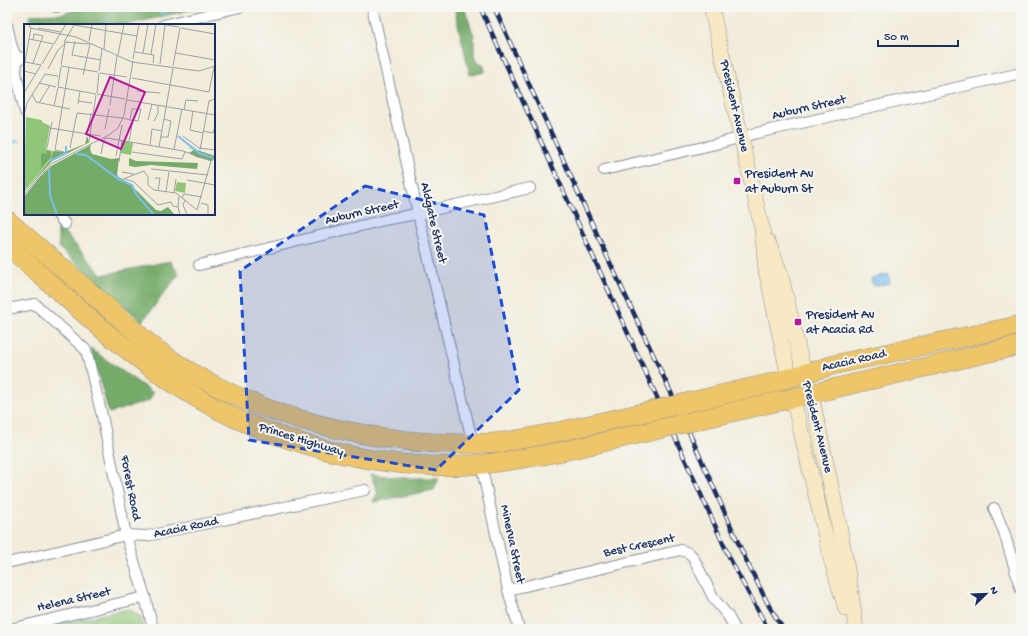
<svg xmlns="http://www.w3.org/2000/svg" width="1028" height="636" viewBox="0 0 1028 636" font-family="'Gochi Hand',sans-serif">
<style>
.green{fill:#90c678;stroke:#567a6b}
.forest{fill:#74ab68;stroke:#486d63}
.water{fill:#7bbff1;stroke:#4b77a8}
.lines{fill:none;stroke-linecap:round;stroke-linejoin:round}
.stream{stroke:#7bbff1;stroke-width:3}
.street-casing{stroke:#868e9c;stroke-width:12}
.secondary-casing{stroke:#868e9c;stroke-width:16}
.highway-casing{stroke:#868e9c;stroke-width:20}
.street{stroke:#fff;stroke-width:10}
.secondary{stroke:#f8e8c3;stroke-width:15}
.highway{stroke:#eec569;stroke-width:19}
.rail-casing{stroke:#1b2f5e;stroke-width:4.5}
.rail{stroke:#f6f6f2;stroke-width:3;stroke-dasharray:9;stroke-linecap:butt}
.highway-bridge-casing{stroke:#868e9c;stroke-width:20;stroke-linecap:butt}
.highway-bridge{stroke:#eec569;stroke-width:19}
.marked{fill:#1d4ed8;fill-opacity:0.2;stroke:#1d4ed8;stroke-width:3;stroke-dasharray:8 5;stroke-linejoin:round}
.poi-dot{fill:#b5179e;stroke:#f6f6f2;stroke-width:1.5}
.labels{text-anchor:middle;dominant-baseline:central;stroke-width:4;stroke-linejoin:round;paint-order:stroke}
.street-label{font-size:13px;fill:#1b2f5e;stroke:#f6f6f2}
.poi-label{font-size:13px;fill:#1b2f5e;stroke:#f6f6f2;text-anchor:start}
.inset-river{fill:none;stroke:#7bbff1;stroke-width:2}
.inset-road{fill:none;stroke:#9ca0a8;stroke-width:1}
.view{fill:#b5179e;fill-opacity:0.15;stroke:#b5179e;stroke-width:2}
.inset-edge{fill:none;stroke:#1b2f5e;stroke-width:2}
</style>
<rect width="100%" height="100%" fill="#f6f6f2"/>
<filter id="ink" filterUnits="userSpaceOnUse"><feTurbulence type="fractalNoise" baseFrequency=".025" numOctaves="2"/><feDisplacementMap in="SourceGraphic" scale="8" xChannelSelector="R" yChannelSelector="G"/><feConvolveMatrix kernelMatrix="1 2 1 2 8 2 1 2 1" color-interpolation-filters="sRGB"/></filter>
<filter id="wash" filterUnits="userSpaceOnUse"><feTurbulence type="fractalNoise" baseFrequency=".012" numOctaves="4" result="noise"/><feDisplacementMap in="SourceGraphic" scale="16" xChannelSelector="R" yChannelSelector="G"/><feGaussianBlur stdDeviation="0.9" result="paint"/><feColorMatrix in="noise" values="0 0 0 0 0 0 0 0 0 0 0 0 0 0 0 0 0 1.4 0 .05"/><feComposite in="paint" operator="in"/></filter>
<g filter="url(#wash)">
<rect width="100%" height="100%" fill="#f2ecda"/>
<path class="green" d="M 129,609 L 140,616 L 143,629 L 33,629 Z"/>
<g class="forest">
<path d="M 82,7 L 202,7 L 126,25 L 32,25 L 29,15 L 63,14 Z"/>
<path d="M 454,7 L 464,7 L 474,36 L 474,55 L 476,60 L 484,65 L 485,72 L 470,75 Z"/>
<path d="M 57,224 L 102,275 L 170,261 L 179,274 L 142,322 L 59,248 Z"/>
<path d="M 91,349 L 153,393 L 149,401 L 109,413 Z"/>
<path d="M 370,474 L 402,478 L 439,478 L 434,490 L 373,502 L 378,492 Z"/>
</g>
<path class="water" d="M 888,274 L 890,283 L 873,286 L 871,278 Z"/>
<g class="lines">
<g class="stream">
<path d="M 161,13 L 176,7"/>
<path d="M 7,143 L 18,141"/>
</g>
</g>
</g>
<g filter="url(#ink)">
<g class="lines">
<g class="street-casing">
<g id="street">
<path d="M 56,7 L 57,7"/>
<path d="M 372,7 L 418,214 L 473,444"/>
<path d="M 7,25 L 12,47 L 17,59 L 16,73 L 25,112"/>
<path d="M 163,25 L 240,7"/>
<path d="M 7,61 L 25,57"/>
<path d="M 604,170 L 720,143 L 757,133 L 1021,73"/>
<path d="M 57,214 L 65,224"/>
<path d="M 199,265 L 389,219 L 411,215 L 530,188"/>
<path d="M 7,309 L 35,304 L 86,350 L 103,420 L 126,535 L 145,597 L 153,629"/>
<path d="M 481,464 L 508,590 L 519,629"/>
<path d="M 994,508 L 1004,532 L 1021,590"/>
<path d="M 7,563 L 126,535 L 147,536 L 365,490"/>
<path d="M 508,590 L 681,550 L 689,553 L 693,557 L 714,599 L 728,616 L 735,629"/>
<path d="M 10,629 L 145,597"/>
</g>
</g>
<g class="secondary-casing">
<g id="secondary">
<path d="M 711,7 L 762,228 L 766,270 L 789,378"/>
<path d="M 768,242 L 780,272 L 804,373"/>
<path d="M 811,394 C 828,472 846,550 856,629"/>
<path d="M 793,398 L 831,559 L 846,609"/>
</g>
</g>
<g class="highway-casing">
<g id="highway">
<path d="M 7,220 L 152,346 C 172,361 193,375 216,386 C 292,426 402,448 488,443 C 513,442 538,436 562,431 C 589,425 615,419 642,413"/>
<path d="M 7,245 C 70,300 132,362 206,403 C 275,442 371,467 450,466 C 518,464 585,446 651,431"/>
<path d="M 690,402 L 776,382 L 837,364 L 1021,325"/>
<path d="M 698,420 L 1021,345"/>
</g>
</g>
<use href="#street" class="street"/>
<use href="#secondary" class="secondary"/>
<use href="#highway" class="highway"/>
<g class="rail-casing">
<g id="rail">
<path d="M 480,7 L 732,563 L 768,629"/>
<path d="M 494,7 L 605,252 L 681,414 L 745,558 L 769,606 L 783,629"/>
</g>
</g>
<use href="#rail" class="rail"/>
<g class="highway-bridge-casing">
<g id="highway-bridge">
<path d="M 642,413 L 690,402"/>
<path d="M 651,431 L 698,420"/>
</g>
</g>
<use href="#highway-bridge" class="highway-bridge"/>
</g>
</g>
<path class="marked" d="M 365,186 L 484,215 L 519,390 L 436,470 L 249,440 L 240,271 Z"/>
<g class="poi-dot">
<rect x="733" y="177" width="8" height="8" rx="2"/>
<rect x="794" y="318" width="8" height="8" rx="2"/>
</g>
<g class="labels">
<g class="street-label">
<text transform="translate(734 106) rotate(77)">President Avenue</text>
<text transform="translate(809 108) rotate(-13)">Auburn Street</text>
<text transform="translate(362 213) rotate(-13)">Auburn Street</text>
<text transform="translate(433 223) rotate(77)">Aldgate Street</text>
<text transform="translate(854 361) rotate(-13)">Acacia Road</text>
<text transform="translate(817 427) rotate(76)">President Avenue</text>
<text transform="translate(301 440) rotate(17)">Princes Highway</text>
<text transform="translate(130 488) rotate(79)">Forest Road</text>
<text transform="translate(186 528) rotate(-12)">Acacia Road</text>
<text transform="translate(512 544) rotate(78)">Minerva Street</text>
<text transform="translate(639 546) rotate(-12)">Best Crescent</text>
<text transform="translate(74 600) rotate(-13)">Helena Street</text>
</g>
<g class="poi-label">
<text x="745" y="174">President Av<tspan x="745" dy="15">at Auburn St</tspan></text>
<text x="806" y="315">President Av<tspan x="806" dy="15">at Acacia Rd</tspan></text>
</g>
</g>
<g transform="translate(24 24)">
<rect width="191" height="191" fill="#f2ecda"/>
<path d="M 2,93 L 18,96 L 18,98 L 26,102 L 22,125 L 32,128 L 0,168 ZM 99,117 L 109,119 L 107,131 L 96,129 ZM 153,158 L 162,159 L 161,169 L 151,167 Z" fill="#90c678"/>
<path d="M 63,112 L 65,118 L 68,117 L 28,137 L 0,169 L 27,135 L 30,127 L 41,128 L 61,120 ZM 67,121 L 66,125 L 68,130 L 87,135 L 95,134 L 93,152 L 105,159 L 132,186 L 137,187 L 144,183 L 151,191 L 0,191 L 0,173 L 16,153 L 27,142 ZM 164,123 L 191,132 L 191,134 L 188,137 L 172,133 L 165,129 L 170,126 ZM 22,127 L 26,127 L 27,133 L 17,144 L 17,132 L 18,129 L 23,130 ZM 105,134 L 112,137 L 174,139 L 173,145 L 127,141 L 111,143 L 105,142 Z" fill="#74ab68"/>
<path class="inset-river" d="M 154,112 L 175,129 L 189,134M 52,130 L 62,131 L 93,154M 26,137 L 42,129 L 42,122M 25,145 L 26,171 L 33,191M 93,151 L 94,155 L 108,161 L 112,170 L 130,191"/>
<path class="inset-road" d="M 5,0 L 6,4 L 52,13 L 108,38M 137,0 L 155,3M 50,1 L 113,12M 14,4 L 37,8M 157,4 L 191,10M 5,15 L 30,20M 51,17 L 48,31 L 77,36M 65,17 L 68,0M 40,18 L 65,20M 40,18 L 50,1M 30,20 L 42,0M 80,25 L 82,0M 111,28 L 130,31 L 129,39M 119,29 L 124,0M 152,29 L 191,36M 127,30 L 132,0M 94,31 L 100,0M 109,35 L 115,0M 1,38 L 7,4M 1,38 L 17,41M 108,38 L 175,47 L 191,42M 9,39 L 19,12 L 10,10 L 9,16M 18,40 L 29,21M 136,40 L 141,1M 37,41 L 41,19M 37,42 L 74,48M 149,42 L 156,4M 24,45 L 34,26 L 44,17M 0,47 L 12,50M 75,47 L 78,25M 76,49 L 103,53M 21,50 L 34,52M 59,51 L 66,20M 108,54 L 185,68 L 190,43M 15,59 L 32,63M 34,62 L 37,43M 34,63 L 72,70M 113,67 L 136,69M 0,69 L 17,41M 73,69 L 75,49M 8,70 L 12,78 L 46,85M 73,70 L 101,75M 103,76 L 191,91M 54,77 L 68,79M 15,79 L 26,61M 54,80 L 56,67M 86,81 L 93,32M 30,82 L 34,63M 160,86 L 162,76 L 174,77M 169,87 L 166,106 L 179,109M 0,91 L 3,79 L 21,50M 99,94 L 106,96 L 114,97 L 117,85 L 108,85 L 106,96M 124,96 L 128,80M 130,97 L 134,89 L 134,81M 26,104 L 76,112M 81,105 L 85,85M 64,107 L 67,89M 179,107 L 189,109 L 191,103M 159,112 L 175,124 L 191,126M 137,113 L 144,113 L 147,97 L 140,95M 65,117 L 72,71M 105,117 L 109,96M 126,121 L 128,105 L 138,107M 135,123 L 149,44M 23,124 L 28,98M 46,124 L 53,89 L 98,94M 150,125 L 158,85M 176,126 L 185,77 L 191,75M 40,128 L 31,126 L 45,43M 108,128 L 158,135 L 161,128M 77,130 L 80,115 L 83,114 L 159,127 L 187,137 L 173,186 L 152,169 L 130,166 L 124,161 L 124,153 L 120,147 L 99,155M 92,132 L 98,101M 95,138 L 98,116M 127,145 L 184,151M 98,148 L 110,150M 131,154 L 136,154 L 134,167M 101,155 L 110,158 L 134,181 L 147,178 L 149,182 L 154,183M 163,156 L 191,161M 142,167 L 145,148M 150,169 L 152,155M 0,171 L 27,140 L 85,111 L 94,104 L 100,91 L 109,37M 155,172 L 154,183 L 156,191M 158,174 L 160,170 L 178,173M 161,176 L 159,181 L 163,190M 177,179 L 184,181 L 184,191"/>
<path class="view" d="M 86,53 L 121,68 L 97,125 L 62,110 Z"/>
<rect width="191" height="191" class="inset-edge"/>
</g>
<rect width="1028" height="636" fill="none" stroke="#f6f6f2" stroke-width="24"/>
<g transform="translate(986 594) rotate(67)" stroke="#f6f6f2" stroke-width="3" paint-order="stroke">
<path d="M0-3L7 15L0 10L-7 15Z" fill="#1b2f5e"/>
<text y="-6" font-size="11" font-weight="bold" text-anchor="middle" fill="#1b2f5e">N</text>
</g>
<path d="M878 40v6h80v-6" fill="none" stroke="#1b2f5e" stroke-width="2"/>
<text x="884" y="40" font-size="12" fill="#1b2f5e" stroke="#f6f6f2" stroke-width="3" paint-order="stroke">50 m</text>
</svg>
